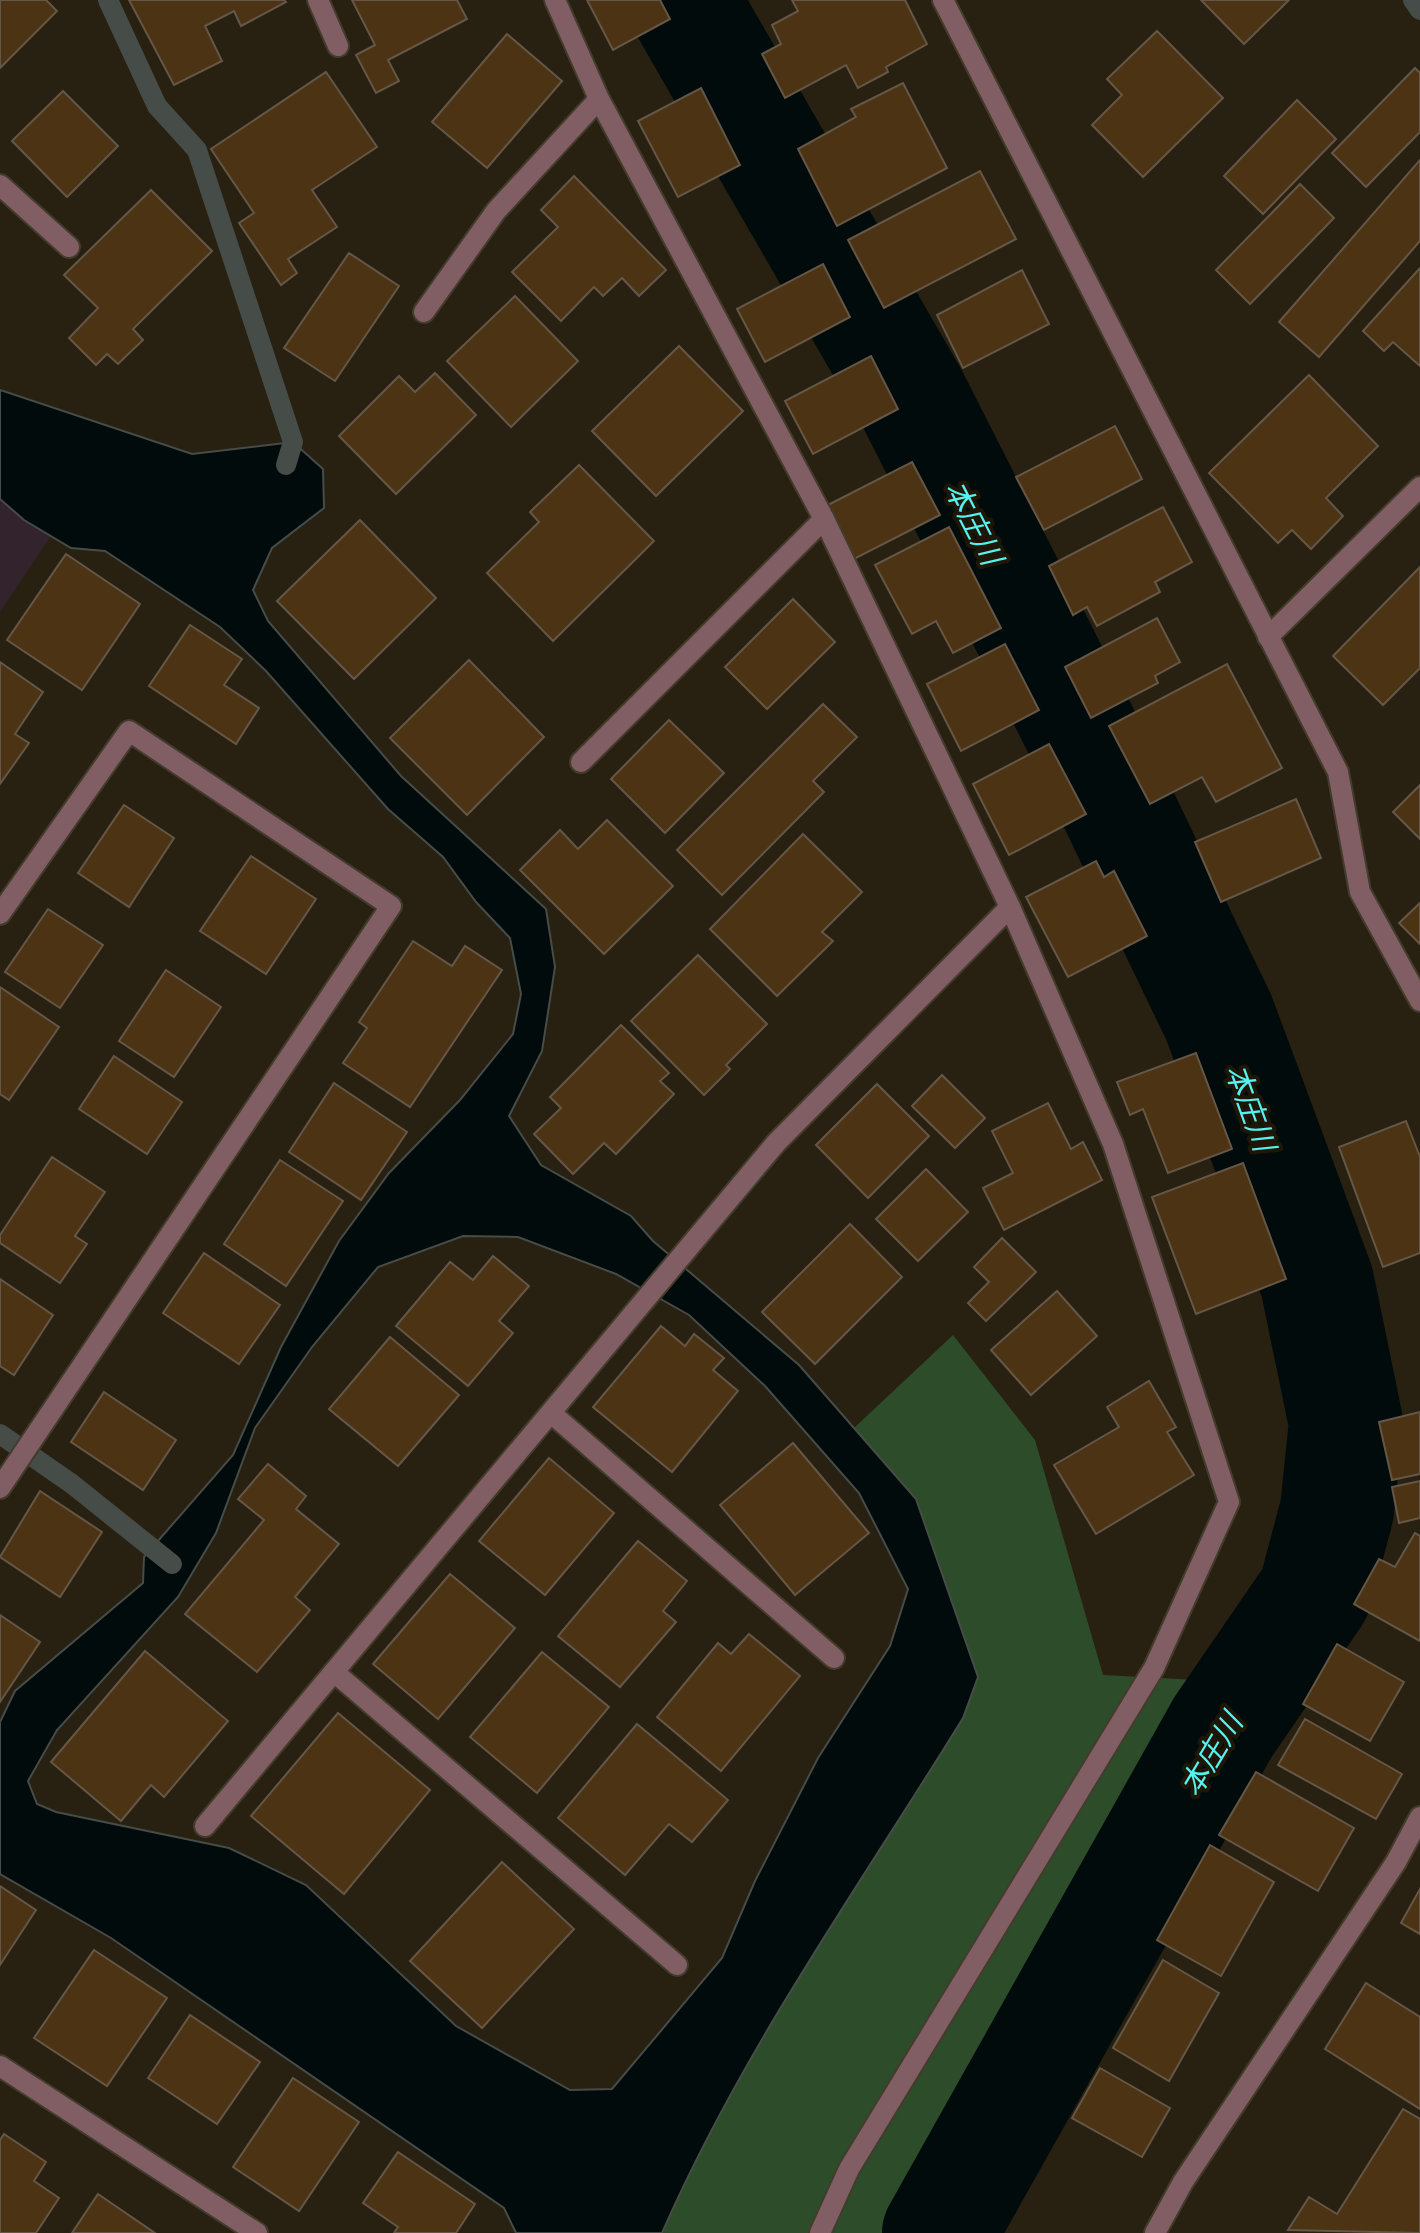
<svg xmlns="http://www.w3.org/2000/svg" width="1420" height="2233" viewBox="0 0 1420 2233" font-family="Barlow,'Noto Sans JP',sans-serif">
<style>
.commercial{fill:#33232c}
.green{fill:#2d4d2a}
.water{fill:#010b0b;stroke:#464c48;stroke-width:2;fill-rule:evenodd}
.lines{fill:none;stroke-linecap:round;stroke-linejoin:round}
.stream{stroke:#464c48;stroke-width:20}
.river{stroke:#010b0b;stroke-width:114}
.building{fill:#4c3313;stroke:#655747;stroke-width:2}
.minor-casing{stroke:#433b2c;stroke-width:24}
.minor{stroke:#805e64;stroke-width:20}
.labels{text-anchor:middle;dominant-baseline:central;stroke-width:8;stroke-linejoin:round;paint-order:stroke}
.water-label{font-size:30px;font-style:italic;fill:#56f2f2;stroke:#1e1707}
</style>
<rect width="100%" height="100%" fill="#282010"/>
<path class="commercial" d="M 0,452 L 73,503 L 0,612 Z"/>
<path class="green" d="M 953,1335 L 1035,1440 L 1103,1675 L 1197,1680 L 908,2233 L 662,2233 C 741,2050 857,1886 963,1718 L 884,1462 L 854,1428 Z"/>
<path class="water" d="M 0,390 L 192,454 L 293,442 L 323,469 L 324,508 L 272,548 L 253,590 L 268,621 L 401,776 L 546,909 L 555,967 L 542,1051 L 509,1116 L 541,1165 L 631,1216 L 653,1241 L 799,1365 L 916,1499 L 978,1677 L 963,1718 C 859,1887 742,2050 662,2233 L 516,2233 L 504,2208 L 111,1938 L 0,1874 L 0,1722 L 15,1691 L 143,1583 L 144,1557 L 233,1455 L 281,1347 L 339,1241 L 389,1173 L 460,1100 L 513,1034 L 521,994 L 510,938 L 476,902 L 443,857 L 388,809 L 266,671 L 220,627 L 105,551 L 71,548 L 24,520 L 0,499 ZM 463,1236 L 518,1237 L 616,1274 L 689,1315 L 765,1386 L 859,1493 L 908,1589 L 890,1646 L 818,1758 L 755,1881 L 722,1958 L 612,2089 L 570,2090 L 456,2026 L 306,1885 L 229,1848 L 56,1812 L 37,1804 L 28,1781 L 57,1730 L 178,1597 L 216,1533 L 255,1428 L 312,1347 L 378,1267 Z"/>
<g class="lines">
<g class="stream">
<path d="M 108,0 L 157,106 L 197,150 L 293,442 L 286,465"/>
<path d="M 1413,0 L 1420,10"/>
<path d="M 0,1434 L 72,1484 L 172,1564"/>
</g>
<path class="river" d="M 682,0 L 912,398 L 1079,727 L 1219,1018 L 1317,1282 L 1346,1423 L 1337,1510 L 1315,1593 L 1223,1727 L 939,2233"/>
</g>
<g class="building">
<path d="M 0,0 L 46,0 L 57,11 L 0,68 Z"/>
<path d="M 129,0 L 284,0 L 286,2 L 241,26 L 234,11 L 205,26 L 222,61 L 174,85 Z"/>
<path d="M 352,0 L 457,0 L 467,19 L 388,60 L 399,81 L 376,93 L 356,55 L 375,45 Z"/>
<path d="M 587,0 L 660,0 L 670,19 L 613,50 Z"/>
<path d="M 792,0 L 905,0 L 927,44 L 886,67 L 888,72 L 858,88 L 846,65 L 785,98 L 762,54 L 781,44 L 772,25 L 798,11 Z"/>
<path d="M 1201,0 L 1289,0 L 1244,44 Z"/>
<path d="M 1157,31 L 1223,98 L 1143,177 L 1092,125 L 1122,95 L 1107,79 Z"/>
<path d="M 507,34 L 562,81 L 487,168 L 432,122 Z"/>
<path d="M 1415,68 L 1420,73 L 1420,132 L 1366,187 L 1332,153 Z"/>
<path d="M 326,72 L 377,147 L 312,190 L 337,227 L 288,259 L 297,273 L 281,285 L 239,223 L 254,213 L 211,149 Z"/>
<path d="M 903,83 L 947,168 L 837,226 L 798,149 L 856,117 L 851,109 Z"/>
<path d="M 701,88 L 740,165 L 678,197 L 638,121 Z"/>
<path d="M 63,91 L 118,146 L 67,197 L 12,141 Z"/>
<path d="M 1297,100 L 1336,139 L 1263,214 L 1224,176 Z"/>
<path d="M 1420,160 L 1420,241 L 1319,357 L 1279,322 Z"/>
<path d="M 980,171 L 1016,239 L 884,308 L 848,240 Z"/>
<path d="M 574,176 L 666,270 L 639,296 L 622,278 L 603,296 L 594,287 L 561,321 L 512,272 L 558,227 L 541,210 Z"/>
<path d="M 1300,184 L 1334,218 L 1250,304 L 1216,270 Z"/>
<path d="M 151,190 L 212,251 L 133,329 L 143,340 L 118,364 L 107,354 L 96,365 L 69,338 L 98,308 L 64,275 Z"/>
<path d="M 349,253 L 399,286 L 335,381 L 284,348 Z"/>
<path d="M 823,264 L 850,317 L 765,362 L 737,309 Z"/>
<path d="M 1420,268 L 1420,366 L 1393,342 L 1384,351 L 1363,331 Z"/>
<path d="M 1022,270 L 1049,324 L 963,368 L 937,315 Z"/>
<path d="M 515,296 L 578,361 L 511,427 L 447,361 Z"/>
<path d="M 679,346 L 743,411 L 656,496 L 592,431 Z"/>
<path d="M 871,356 L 898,409 L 813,454 L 785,401 Z"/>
<path d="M 435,373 L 476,415 L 396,494 L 339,436 L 399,376 L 415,392 Z"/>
<path d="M 1309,375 L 1378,446 L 1326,498 L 1343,516 L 1311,549 L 1292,530 L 1278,543 L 1209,473 Z"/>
<path d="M 1115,426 L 1142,479 L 1044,530 L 1016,477 Z"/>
<path d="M 912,462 L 940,515 L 854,559 L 826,506 Z"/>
<path d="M 579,465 L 654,541 L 553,641 L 487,573 L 539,522 L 530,512 Z"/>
<path d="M 1163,507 L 1192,562 L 1155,582 L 1160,592 L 1097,626 L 1087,607 L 1073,615 L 1049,566 Z"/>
<path d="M 360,520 L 436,598 L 354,679 L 277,601 Z"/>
<path d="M 949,527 L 1001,628 L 953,653 L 936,621 L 912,634 L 875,565 Z"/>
<path d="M 66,554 L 140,604 L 82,690 L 7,640 Z"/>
<path d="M 1420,567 L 1420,668 L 1383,705 L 1333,656 Z"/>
<path d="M 793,599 L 835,642 L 767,709 L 725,667 Z"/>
<path d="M 1157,618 L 1180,662 L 1155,676 L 1158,683 L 1091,718 L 1065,667 Z"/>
<path d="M 190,625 L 242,659 L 224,685 L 259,708 L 236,744 L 149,686 Z"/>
<path d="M 1005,644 L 1039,710 L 961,751 L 927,684 Z"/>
<path d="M 469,660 L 544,737 L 467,815 L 390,738 Z"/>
<path d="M 0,662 L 43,692 L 15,734 L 29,743 L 0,784 Z"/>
<path d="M 1227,664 L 1282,768 L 1216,802 L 1202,777 L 1150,804 L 1109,726 Z"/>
<path d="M 823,704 L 857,737 L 813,781 L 824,792 L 722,895 L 677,850 Z"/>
<path d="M 669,720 L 724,773 L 665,833 L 611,779 Z"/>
<path d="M 1049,744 L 1086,814 L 1009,855 L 973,784 Z"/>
<path d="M 1420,785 L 1420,839 L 1393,812 Z"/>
<path d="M 1296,799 L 1321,858 L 1221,902 L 1195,842 Z"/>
<path d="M 124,805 L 174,838 L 129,907 L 78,873 Z"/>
<path d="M 607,820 L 673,886 L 604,954 L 520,870 L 560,830 L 578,849 Z"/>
<path d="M 803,834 L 862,892 L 822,932 L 833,941 L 777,996 L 710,929 Z"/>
<path d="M 251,856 L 316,899 L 266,974 L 200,931 Z"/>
<path d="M 1096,861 L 1104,877 L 1114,871 L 1147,936 L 1068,977 L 1026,897 Z"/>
<path d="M 1420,903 L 1420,944 L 1399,923 Z"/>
<path d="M 48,909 L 103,945 L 60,1008 L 5,972 Z"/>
<path d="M 413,941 L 452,966 L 465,946 L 502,970 L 410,1107 L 343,1063 L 367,1028 L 359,1022 Z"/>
<path d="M 698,955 L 767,1024 L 726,1065 L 730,1069 L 704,1095 L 631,1021 Z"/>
<path d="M 166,970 L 221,1007 L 174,1077 L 119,1041 Z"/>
<path d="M 0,987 L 59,1027 L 9,1100 L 0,1094 Z"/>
<path d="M 621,1025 L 669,1073 L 660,1081 L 674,1094 L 616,1154 L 604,1143 L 573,1174 L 534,1134 L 561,1108 L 550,1097 Z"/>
<path d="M 1196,1053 L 1232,1149 L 1168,1173 L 1143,1109 L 1130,1115 L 1117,1082 Z"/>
<path d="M 114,1056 L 182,1102 L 147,1154 L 79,1109 Z"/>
<path d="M 942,1075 L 985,1118 L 955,1148 L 912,1106 Z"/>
<path d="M 334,1083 L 407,1132 L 361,1200 L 289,1152 Z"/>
<path d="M 877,1084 L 929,1136 L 868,1198 L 816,1145 Z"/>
<path d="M 1048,1103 L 1071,1149 L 1083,1142 L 1102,1180 L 1004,1230 L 983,1188 L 1013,1173 L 992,1131 Z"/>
<path d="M 1406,1121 L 1420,1157 L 1420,1253 L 1383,1267 L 1339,1147 Z"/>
<path d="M 52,1157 L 105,1192 L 75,1236 L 87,1244 L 60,1283 L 0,1243 L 0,1235 Z"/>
<path d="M 280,1160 L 343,1201 L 286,1286 L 224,1244 Z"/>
<path d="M 1243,1163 L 1286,1279 L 1196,1314 L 1152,1197 Z"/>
<path d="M 926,1169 L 968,1212 L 918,1261 L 876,1219 Z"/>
<path d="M 850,1224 L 902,1277 L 815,1364 L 762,1312 Z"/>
<path d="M 1002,1238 L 1036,1272 L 986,1321 L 968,1303 L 989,1282 L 974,1267 Z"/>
<path d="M 204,1253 L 280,1305 L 239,1364 L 163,1313 Z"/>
<path d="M 493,1256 L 529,1286 L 499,1321 L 513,1333 L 468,1386 L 396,1326 L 450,1262 L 473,1280 Z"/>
<path d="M 0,1279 L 53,1315 L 14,1375 L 0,1366 Z"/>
<path d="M 1057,1291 L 1097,1336 L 1031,1395 L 991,1350 Z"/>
<path d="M 661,1326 L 685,1346 L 694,1334 L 724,1358 L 713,1370 L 738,1391 L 672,1472 L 593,1407 Z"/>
<path d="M 390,1337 L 459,1395 L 398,1466 L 329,1409 Z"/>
<path d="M 1149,1381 L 1176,1427 L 1167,1432 L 1194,1475 L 1096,1534 L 1054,1465 L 1119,1427 L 1107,1407 Z"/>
<path d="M 104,1392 L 176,1440 L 143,1490 L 71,1442 Z"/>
<path d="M 1420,1412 L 1420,1474 L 1392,1480 L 1379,1422 Z"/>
<path d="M 793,1443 L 869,1533 L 795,1595 L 720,1505 Z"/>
<path d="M 549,1458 L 614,1513 L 545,1595 L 479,1541 Z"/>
<path d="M 268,1464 L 306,1496 L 296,1509 L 339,1544 L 295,1597 L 310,1610 L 257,1672 L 185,1614 L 264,1520 L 238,1499 Z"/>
<path d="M 1420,1481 L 1420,1518 L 1399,1523 L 1392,1487 Z"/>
<path d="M 40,1491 L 102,1532 L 60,1597 L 0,1557 Z"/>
<path d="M 1415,1533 L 1420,1536 L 1420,1641 L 1354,1604 L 1379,1559 L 1395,1567 Z"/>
<path d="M 638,1541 L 687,1581 L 663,1611 L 676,1622 L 620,1687 L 558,1636 Z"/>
<path d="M 450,1574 L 515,1628 L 438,1719 L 373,1664 Z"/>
<path d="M 0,1615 L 40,1642 L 0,1702 Z"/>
<path d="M 749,1634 L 800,1676 L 721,1771 L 657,1717 L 718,1643 L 731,1654 Z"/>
<path d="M 1337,1644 L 1404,1682 L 1370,1741 L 1303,1704 Z"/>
<path d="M 145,1651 L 228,1721 L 164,1797 L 151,1785 L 121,1821 L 51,1762 Z"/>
<path d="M 542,1652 L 609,1707 L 537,1793 L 470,1737 Z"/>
<path d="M 338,1713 L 430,1790 L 344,1894 L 251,1816 Z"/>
<path d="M 1305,1719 L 1402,1774 L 1376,1819 L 1278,1765 Z"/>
<path d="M 637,1724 L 728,1800 L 692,1842 L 669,1824 L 625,1875 L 558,1818 Z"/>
<path d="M 1256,1772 L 1354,1828 L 1318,1891 L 1219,1835 Z"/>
<path d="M 1210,1845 L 1274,1882 L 1221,1976 L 1157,1940 Z"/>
<path d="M 502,1862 L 574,1929 L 482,2028 L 410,1961 Z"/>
<path d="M 0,1886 L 36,1910 L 0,1965 Z"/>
<path d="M 1420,1889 L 1420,1934 L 1401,1923 Z"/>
<path d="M 94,1950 L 167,1998 L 107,2086 L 34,2038 Z"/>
<path d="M 1163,1960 L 1219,1993 L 1169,2081 L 1113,2048 Z"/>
<path d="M 1366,1983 L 1420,2017 L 1420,2109 L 1325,2049 Z"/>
<path d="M 190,2015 L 260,2062 L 217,2124 L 148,2078 Z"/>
<path d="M 1100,2068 L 1170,2108 L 1142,2157 L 1072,2118 Z"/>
<path d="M 293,2078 L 359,2122 L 299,2211 L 233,2167 Z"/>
<path d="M 1403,2109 L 1420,2119 L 1420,2233 L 1288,2230 L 1309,2197 L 1337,2214 Z"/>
<path d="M 4,2134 L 46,2162 L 34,2181 L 59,2198 L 36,2233 L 0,2233 L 0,2140 Z"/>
<path d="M 398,2152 L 475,2204 L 456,2233 L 394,2233 L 398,2227 L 363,2203 Z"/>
<path d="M 98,2194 L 155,2233 L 72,2233 Z"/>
</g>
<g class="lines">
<g class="minor-casing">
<g id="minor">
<path d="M 318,0 L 338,46"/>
<path d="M 555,0 L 599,99 L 824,519 L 1010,907 L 1113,1144 L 1229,1502 L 1154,1668 L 849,2169 L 820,2233"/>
<path d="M 943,0 L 1338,772 L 1360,892 L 1420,1001"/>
<path d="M 0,185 L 69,247"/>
<path d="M 424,312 L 496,211 L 599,99"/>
<path d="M 1268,637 L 1420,487"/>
<path d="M 581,762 L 824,519"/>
<path d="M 0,914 L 129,731 L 391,906 L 0,1488"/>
<path d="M 551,1413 L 834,1658"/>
<path d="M 334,1672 L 677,1965"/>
<path d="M 205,1826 L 776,1143 L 1010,907"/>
<path d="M 0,2066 L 257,2233"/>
<path d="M 1155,2233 L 1183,2182 L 1396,1862 L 1420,1817"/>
</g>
</g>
<use href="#minor" class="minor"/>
</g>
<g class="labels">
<g class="water-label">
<text transform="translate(975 522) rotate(63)">本庄川</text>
<text transform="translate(1252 1107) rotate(70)">本庄川</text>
<text transform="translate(1210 1754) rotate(-59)">本庄川</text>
</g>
</g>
</svg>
